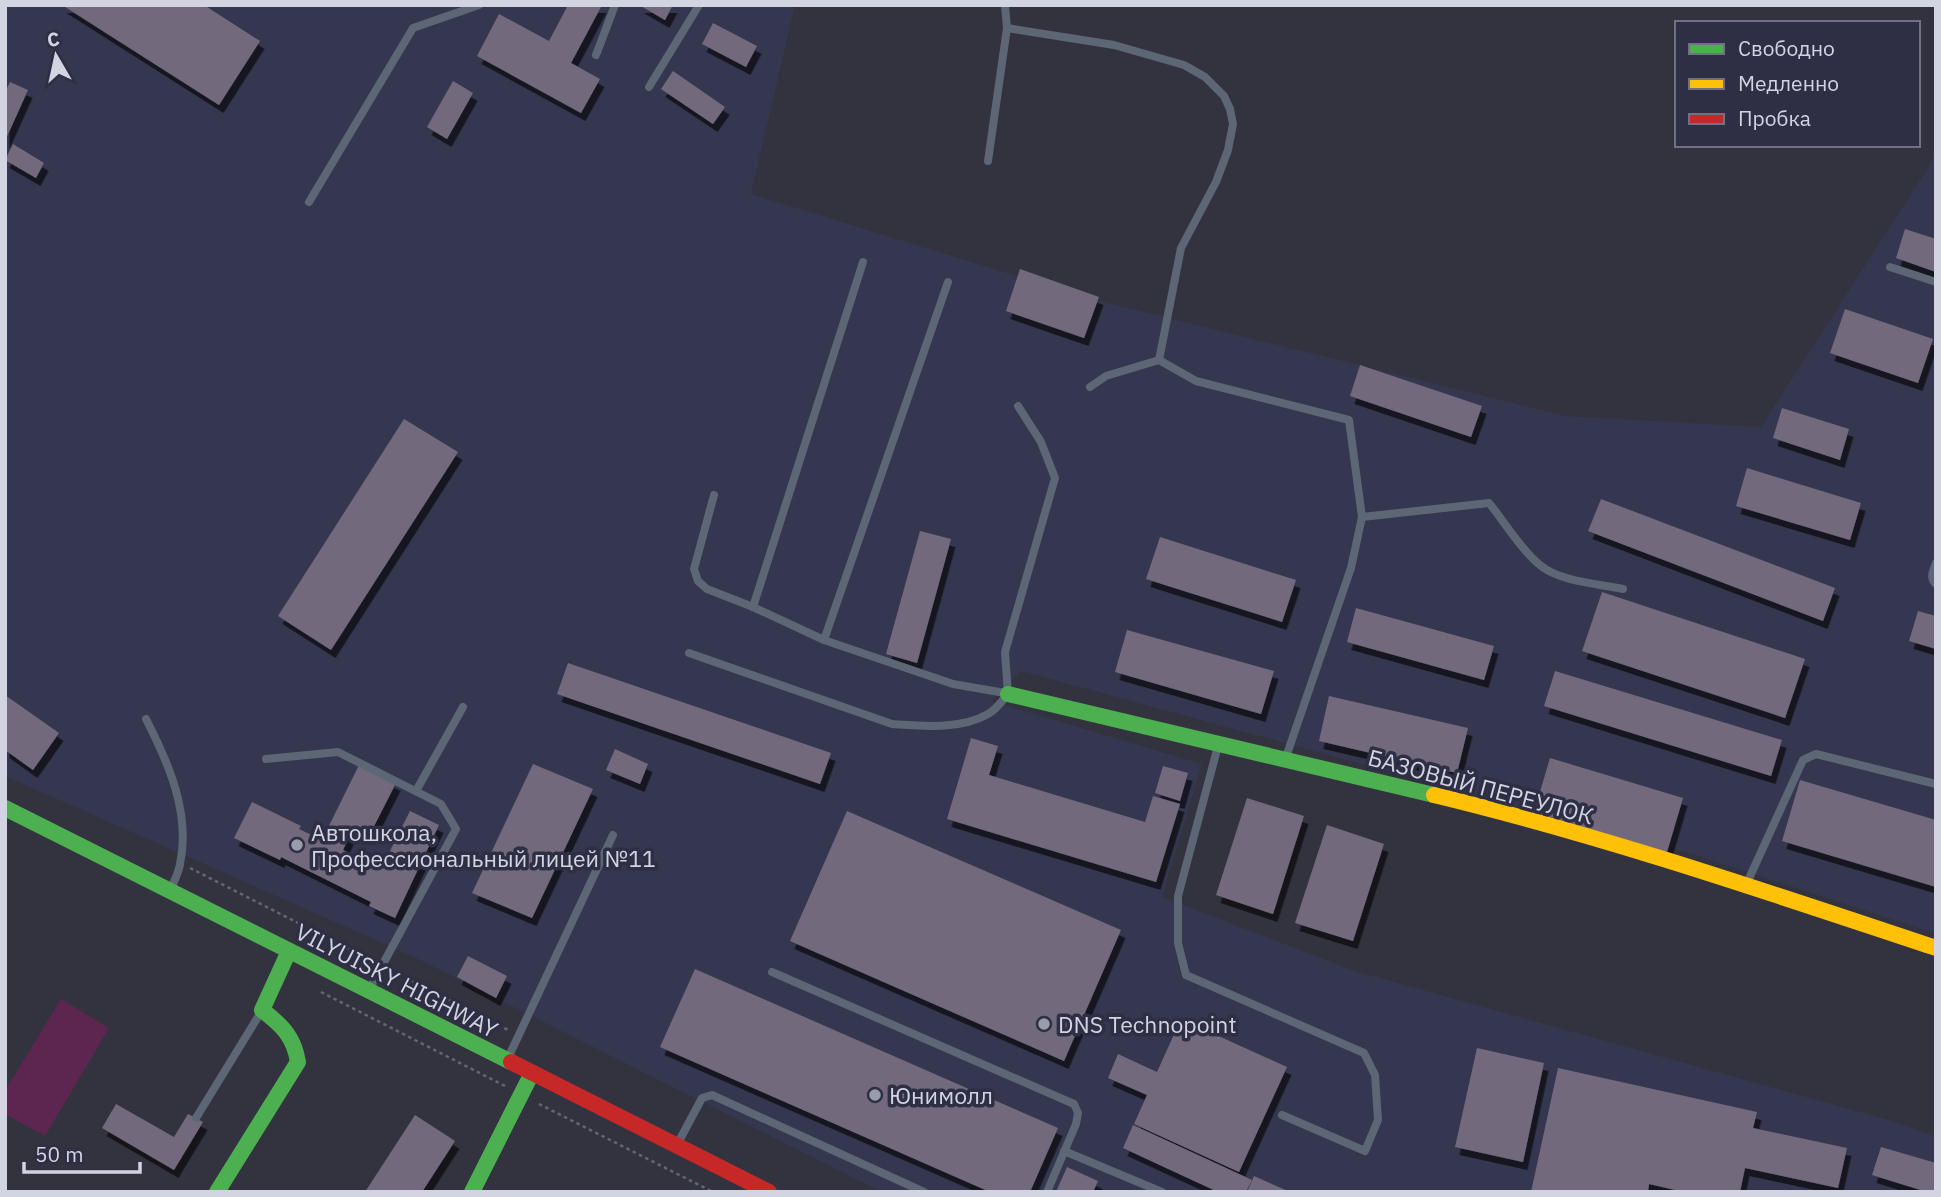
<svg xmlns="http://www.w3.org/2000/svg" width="1941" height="1197" viewBox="0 0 1941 1197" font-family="'IBM Plex Sans',sans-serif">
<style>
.built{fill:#35364f}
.green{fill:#5d2650}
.building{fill:#72697d;filter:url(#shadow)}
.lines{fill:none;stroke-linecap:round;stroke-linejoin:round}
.path{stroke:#616772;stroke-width:2.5;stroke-dasharray:3.5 3.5;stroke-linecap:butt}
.lane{stroke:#5c6675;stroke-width:8}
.fast{stroke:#4caf50;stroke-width:16}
.slow{stroke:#ffc107;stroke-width:16}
.jam{stroke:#c62828;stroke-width:16}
.poi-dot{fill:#9b9ca9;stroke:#2e2f44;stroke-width:2.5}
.labels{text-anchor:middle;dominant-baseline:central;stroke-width:7;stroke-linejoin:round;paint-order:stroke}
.street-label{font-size:23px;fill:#d3d4e2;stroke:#2e2f44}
.poi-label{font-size:23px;fill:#d3d4e2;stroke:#2e2f44;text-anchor:start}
</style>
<defs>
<filter id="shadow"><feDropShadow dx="4.5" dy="8" stdDeviation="0" flood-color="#0009"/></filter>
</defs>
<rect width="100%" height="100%" fill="#33333f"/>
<path class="built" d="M 5,5 L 795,5 L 751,194 L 1095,300 L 1566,416 L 1761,427 L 1931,163 L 1936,144 L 1936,934 L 1696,855 L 1021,671 L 991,701 L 1202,764 L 1162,897 L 1355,971 L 1889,1120 L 1936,1137 L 1936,1192 L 882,1192 L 414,957 L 5,776 Z"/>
<path class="green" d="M 61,999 L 109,1028 L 45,1136 L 5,1114 L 5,1091 Z"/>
<g class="building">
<path d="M 62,5 L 204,5 L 260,41 L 219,105 Z"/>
<path d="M 568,5 L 602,5 L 571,63 L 600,79 L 581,113 L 477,56 L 499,14 L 549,41 Z"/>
<path d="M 639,5 L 673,5 L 665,20 Z"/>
<path d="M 713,23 L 757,46 L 746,67 L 702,44 Z"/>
<path d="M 673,71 L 725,107 L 713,124 L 661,89 Z"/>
<path d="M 453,81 L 473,93 L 447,139 L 427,127 Z"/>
<path d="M 10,82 L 28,90 L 5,141 L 5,92 Z"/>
<path d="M 13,144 L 44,163 L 36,178 L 5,160 Z"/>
<path d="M 1905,229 L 1936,239 L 1936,272 L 1896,258 Z"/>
<path d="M 1020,269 L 1099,297 L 1084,338 L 1006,311 Z"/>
<path d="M 1845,309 L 1933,339 L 1918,383 L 1830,353 Z"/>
<path d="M 1360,365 L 1482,406 L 1471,437 L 1350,396 Z"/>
<path d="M 1782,408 L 1849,429 L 1840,460 L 1773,438 Z"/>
<path d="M 404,419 L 458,452 L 331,650 L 278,616 Z"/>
<path d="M 1747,468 L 1861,503 L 1850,540 L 1736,506 Z"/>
<path d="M 1601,499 L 1835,588 L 1823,621 L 1588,531 Z"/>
<path d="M 920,531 L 951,539 L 917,663 L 886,654 Z"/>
<path d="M 1160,537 L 1296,580 L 1282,622 L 1146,579 Z"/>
<path d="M 1602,592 L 1805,659 L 1785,718 L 1582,651 Z"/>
<path d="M 1356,608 L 1494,646 L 1484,680 L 1347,642 Z"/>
<path d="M 1918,611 L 1936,616 L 1936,649 L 1909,641 Z"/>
<path d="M 1127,630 L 1274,671 L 1261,714 L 1115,672 Z"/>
<path d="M 568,663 L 831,753 L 820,784 L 557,694 Z"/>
<path d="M 1555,671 L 1782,740 L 1771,776 L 1544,706 Z"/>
<path d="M 5,695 L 59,733 L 33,770 L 5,750 Z"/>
<path d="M 1329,696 L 1468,728 L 1457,773 L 1319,741 Z"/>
<path d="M 971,738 L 998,746 L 989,775 L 1145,822 L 1153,796 L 1180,804 L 1156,882 L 947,819 Z"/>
<path d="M 615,749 L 648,764 L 640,784 L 606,770 Z"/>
<path d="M 1550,758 L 1683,798 L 1667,852 L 1534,812 Z"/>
<path d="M 533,764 L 593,789 L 532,918 L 472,893 Z"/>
<path d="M 359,765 L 396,783 L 369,836 L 353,828 L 343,850 L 381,869 L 410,811 L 439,825 L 395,918 L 369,906 L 371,902 L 281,857 L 280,860 L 234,838 L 252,802 L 301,826 L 299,829 L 322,840 Z"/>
<path d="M 1163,766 L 1188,773 L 1180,801 L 1155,793 Z"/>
<path d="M 1800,780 L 1936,820 L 1936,887 L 1782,841 Z"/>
<path d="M 1247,798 L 1304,816 L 1273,914 L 1216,895 Z"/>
<path d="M 847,811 L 1121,930 L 1064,1061 L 790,941 Z"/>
<path d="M 1327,825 L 1384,844 L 1353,941 L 1295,923 Z"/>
<path d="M 468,956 L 507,976 L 496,998 L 457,977 Z"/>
<path d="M 695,969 L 1058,1128 L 1030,1192 L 990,1192 L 660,1047 Z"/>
<path d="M 1181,1019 L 1287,1067 L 1239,1172 L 1134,1124 L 1147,1095 L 1108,1078 L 1118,1054 L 1157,1072 Z"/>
<path d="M 1477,1048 L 1544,1063 L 1523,1162 L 1455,1147 Z"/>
<path d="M 1558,1068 L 1757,1112 L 1753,1128 L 1847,1148 L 1838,1188 L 1745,1168 L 1740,1192 L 1684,1192 L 1649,1184 L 1648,1192 L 1531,1192 Z"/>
<path d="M 116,1104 L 174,1137 L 188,1114 L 203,1122 L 174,1170 L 102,1128 Z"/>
<path d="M 415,1115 L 455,1141 L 422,1192 L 365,1192 Z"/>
<path d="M 1133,1125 L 1252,1180 L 1246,1192 L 1218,1192 L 1123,1148 Z"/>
<path d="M 1881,1147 L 1936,1163 L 1935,1192 L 1927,1192 L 1872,1175 Z"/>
<path d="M 1067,1167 L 1098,1181 L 1093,1192 L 1056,1192 Z"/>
<path d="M 1254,1176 L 1290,1192 L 1247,1192 Z"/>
</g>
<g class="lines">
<g class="path">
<path d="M 190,868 L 371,960"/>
<path d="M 392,971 L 508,1030"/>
<path d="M 321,992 L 505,1086"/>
<path d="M 539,1104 L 713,1192"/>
</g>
<g class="lane">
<path d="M 1007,28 L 1114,45 L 1184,65 L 1205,77 L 1224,96 L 1230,109 L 1233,124 L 1228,150 L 1216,182 L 1181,248 L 1159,360"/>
<path d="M 596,55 L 615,5"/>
<path d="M 649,87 L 699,5"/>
<path d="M 988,161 L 1007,28 L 1005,5"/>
<path d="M 309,202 L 413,28 L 479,5"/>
<path d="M 1890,267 L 1936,282"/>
<path d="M 1090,387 L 1106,376 L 1159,360 L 1196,381 L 1349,420 L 1362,517 L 1489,503 C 1504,521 1527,559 1547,570 C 1568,582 1599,584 1623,589"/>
<path d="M 714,495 L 694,569 L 698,581 L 707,589 L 753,607 L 824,640 L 953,684 L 1005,693"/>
<path d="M 1936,563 C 1933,571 1929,578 1936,584"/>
<path d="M 753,607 L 863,262"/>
<path d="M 824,640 L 948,282"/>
<path d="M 689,653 L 892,724 C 923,726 960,730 988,714 C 996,710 1002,701 1008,694 L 1005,652 L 1055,478 L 1041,442 L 1018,406"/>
<path d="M 146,719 C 168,762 191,813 180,864 C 179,872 174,881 171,889"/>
<path d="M 1218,746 L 1178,896 L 1178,943 L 1186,975 L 1364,1053 L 1375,1075 L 1378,1120 L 1365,1151 L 1282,1115"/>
<path d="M 1286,757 L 1351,568 L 1362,517"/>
<path d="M 266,759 L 338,752 L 441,804 L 456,829 L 370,988"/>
<path d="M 416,791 L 463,707"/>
<path d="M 1747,883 L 1803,760 L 1816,754 L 1936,784"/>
<path d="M 772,972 L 1074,1104 L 1078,1113 L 1076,1124 L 1047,1192"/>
<path d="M 508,1058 L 613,835"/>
<path d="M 196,1118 L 261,1012"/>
<path d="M 678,1143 L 702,1098 L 712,1095 L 924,1192"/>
<path d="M 1064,1151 L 1162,1192"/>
</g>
<g class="fast">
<path d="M 1008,694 L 1434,795"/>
<path d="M 5,808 L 511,1062"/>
<path d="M 217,1192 L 298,1062 C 294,1037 282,1025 262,1010 L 289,951"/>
<path d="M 472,1192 L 532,1073"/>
</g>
<path class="slow" d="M 1434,795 C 1604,836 1770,893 1936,948"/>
<path class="jam" d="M 511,1062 L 769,1192"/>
</g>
<g class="poi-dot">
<circle cx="297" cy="845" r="7"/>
<circle cx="1044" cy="1024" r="7"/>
<circle cx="875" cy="1095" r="7"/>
</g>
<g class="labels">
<g class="street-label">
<text transform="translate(1481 786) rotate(15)">БАЗОВЫЙ ПЕРЕУЛОК</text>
<text transform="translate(397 980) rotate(27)">VILYUISKY HIGHWAY</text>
</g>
<g class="poi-label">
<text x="311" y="832">Автошкола,<tspan x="311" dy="26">Профессиональный лицей №11</tspan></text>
<text x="1058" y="1024">DNS Technopoint</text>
<text x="889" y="1095">Юнимолл</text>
</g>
</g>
<rect width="1941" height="1197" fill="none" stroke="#d3d4e2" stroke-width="14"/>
<rect x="1675" y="21" width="245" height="126" fill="#2e2f44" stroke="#707183" stroke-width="2"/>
<rect x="1689" y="44" width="35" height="10" fill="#4caf50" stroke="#707183" stroke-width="2"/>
<text x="1738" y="56" font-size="21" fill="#d3d4e2">Свободно</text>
<rect x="1689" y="79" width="35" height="10" fill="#ffc107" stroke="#707183" stroke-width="2"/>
<text x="1738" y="91" font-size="21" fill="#d3d4e2">Медленно</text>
<rect x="1689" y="114" width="35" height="10" fill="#c62828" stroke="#707183" stroke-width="2"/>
<text x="1738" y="126" font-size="21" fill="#d3d4e2">Пробка</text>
<g transform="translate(56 56) rotate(351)" stroke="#2e2f44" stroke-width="5" paint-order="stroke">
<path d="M0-5L12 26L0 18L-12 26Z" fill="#d3d4e2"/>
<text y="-10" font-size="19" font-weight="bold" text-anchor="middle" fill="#d3d4e2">С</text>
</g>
<path d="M24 1162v10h116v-10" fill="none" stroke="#d3d4e2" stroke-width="3.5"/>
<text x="35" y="1162" font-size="21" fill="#d3d4e2" stroke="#2e2f44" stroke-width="5" paint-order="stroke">50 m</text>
</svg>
